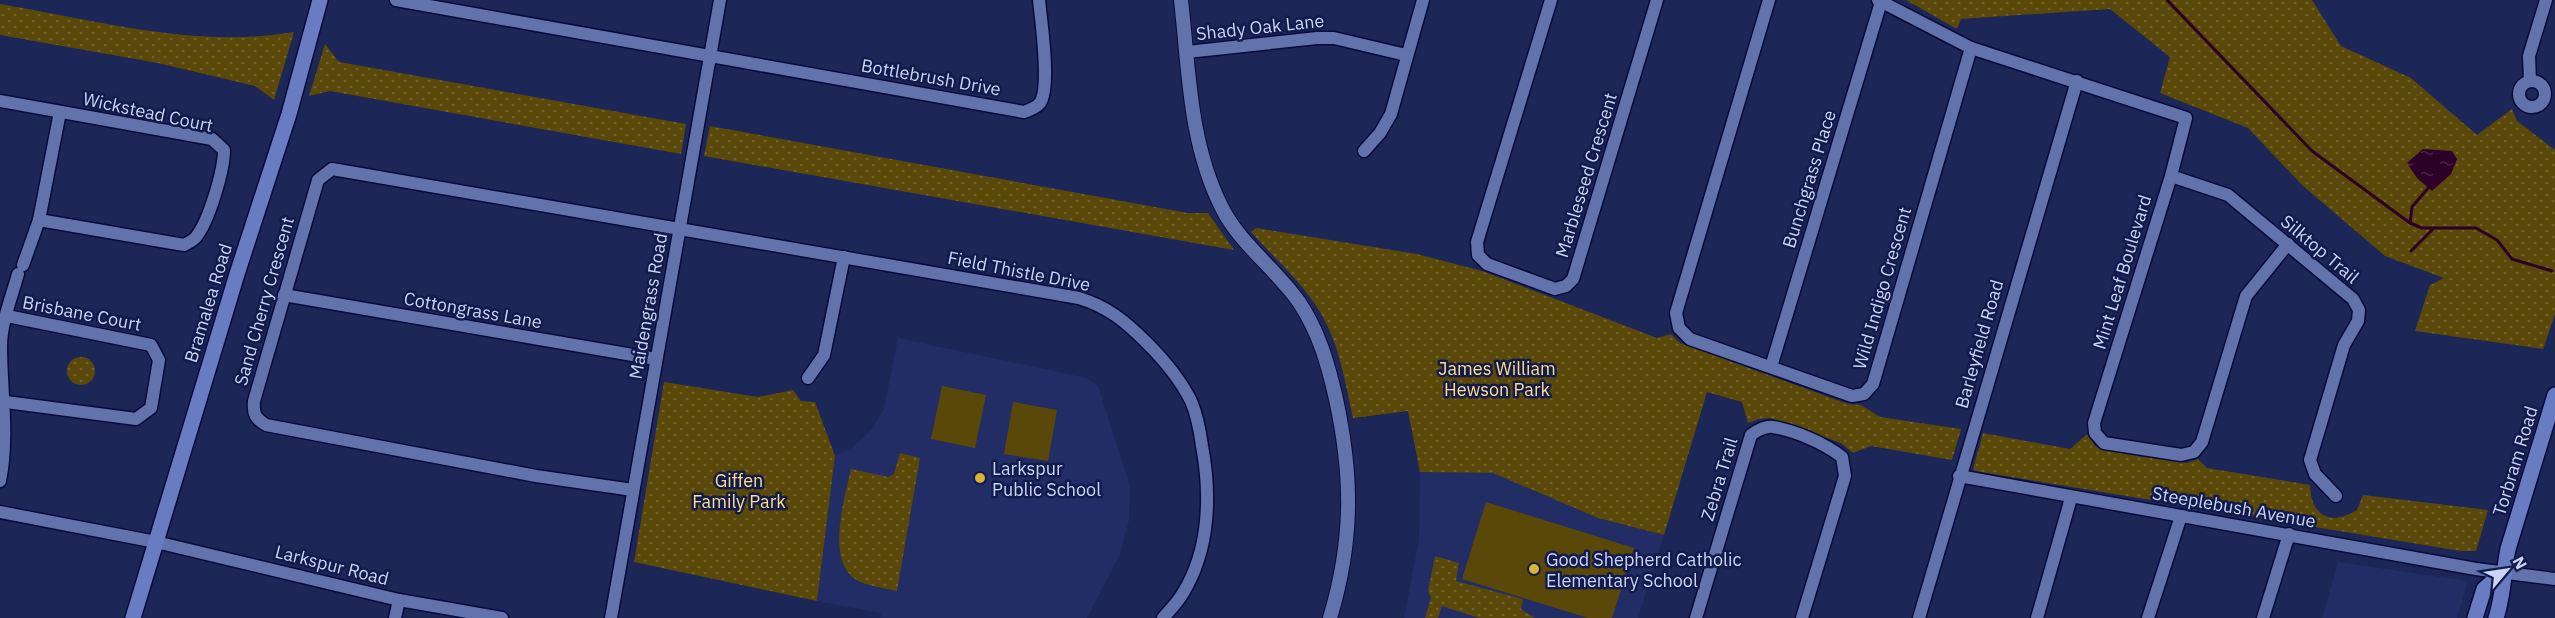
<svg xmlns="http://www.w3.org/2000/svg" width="2555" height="618" viewBox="0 0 2555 618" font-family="'IBM Plex Sans',sans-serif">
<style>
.built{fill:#222d66}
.park{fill:url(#park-dots)}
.pitch{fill:#5a4809}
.water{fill:url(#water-ripples)}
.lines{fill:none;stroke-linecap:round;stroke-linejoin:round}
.stream{stroke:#2c0029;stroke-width:3}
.minor-casing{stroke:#080b3b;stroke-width:15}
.tertiary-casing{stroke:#080b3b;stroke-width:16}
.secondary-casing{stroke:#080b3b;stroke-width:18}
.minor{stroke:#6272aa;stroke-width:12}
.tertiary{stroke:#6272aa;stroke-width:14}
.secondary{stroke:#697cc2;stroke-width:15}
.poi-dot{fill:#d9b334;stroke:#131b4c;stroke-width:2}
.labels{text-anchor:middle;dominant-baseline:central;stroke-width:5;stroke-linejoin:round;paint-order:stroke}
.street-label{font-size:18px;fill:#cad4f4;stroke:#131b4c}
.park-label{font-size:18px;fill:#fedf84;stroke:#131b4c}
.poi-label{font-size:18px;fill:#cad4f4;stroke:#131b4c;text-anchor:start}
</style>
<defs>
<pattern id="park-dots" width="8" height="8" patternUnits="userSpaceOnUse" patternTransform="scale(1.5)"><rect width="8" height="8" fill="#5a4809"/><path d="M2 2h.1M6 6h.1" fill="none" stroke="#70622d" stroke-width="1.8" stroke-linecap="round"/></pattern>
<pattern id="water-ripples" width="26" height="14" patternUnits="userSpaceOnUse" patternTransform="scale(1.5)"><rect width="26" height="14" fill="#2c0029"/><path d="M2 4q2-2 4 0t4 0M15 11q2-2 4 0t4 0" fill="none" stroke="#492449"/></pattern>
</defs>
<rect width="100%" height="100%" fill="#1c2657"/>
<g class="built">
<path d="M 898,338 L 1087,378 L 1098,386 L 1130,486 L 1129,520 L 1120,554 L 1087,618 L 880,618 L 881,613 L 817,601 L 835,456 L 853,447 L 873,428 L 884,408 Z"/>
<path d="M 1420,472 L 1493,473 L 1598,518 L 1664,535 L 1638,618 L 1404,618 L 1419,539 Z"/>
<path d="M 2338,562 L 2468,581 L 2457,618 L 2322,618 Z"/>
</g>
<g class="park">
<path d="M 1906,0 L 2312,0 L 2341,46 L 2411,78 L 2477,135 L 2512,109 L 2517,121 L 2555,150 L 2555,314 L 2543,349 L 2415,331 L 2430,285 L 2444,278 L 2385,256 L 2302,185 L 2248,128 L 2160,93 L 2170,57 L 2110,9 L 1961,19 L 1957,29 Z"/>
<path d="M 0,4 C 95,20 197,49 294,32 L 274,100 L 255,86 L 158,63 L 0,35 Z"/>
<path d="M 325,44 L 339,62 L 686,124 L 681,154 L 330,91 L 309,96 Z"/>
<path d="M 710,126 L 1188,213 L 1208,213 L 1234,250 L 704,156 Z"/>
<path d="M 1256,228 L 1417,254 L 1482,271 L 1657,338 L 1671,334 L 1680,343 L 1848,404 L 1861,405 L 1880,417 L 1961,429 L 1952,460 L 1871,446 L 1853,453 L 1841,443 L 1770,418 L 1759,419 L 1748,423 L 1742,402 L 1707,392 L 1664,535 L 1598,518 L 1493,473 L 1420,472 L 1408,411 L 1353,418 C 1346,387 1341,354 1327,325 C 1310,289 1277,261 1251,232 Z"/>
<circle cx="81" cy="371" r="14"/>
<path d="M 664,382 L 758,397 L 793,390 L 801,401 L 815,402 L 835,456 L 817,601 L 634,562 Z"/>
<path d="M 1983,433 L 2070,449 L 2087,434 L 2095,446 L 2105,450 L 2187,463 L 2198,459 L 2207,468 L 2310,485 C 2311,517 2331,526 2357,510 L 2363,495 L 2488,510 L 2476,551 L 2461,551 L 1975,471 L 1973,469 Z"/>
<path d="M 900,453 L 920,458 L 897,591 C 885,588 872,587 861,582 C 823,567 845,497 851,469 L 888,477 L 894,474 Z"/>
<path d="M 1435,556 L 1459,563 L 1456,581 L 1523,599 L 1521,609 L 1535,618 L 1479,618 L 1442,606 L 1438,618 L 1425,618 L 1431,598 L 1428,591 Z"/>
</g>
<g class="pitch">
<path d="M 942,386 L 986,395 L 975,448 L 931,439 Z"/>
<path d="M 1013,402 L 1057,410 L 1048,461 L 1004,454 Z"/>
<path d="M 1486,502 L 1634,548 L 1612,618 L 1588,618 L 1462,579 Z"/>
</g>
<path class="water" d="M 2423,149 L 2452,151 L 2457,159 L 2451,174 L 2432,191 L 2417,178 L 2407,163 Z"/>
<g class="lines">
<g class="stream">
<path d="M 2167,0 L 2312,151 L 2410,223 L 2422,228 L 2476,228 L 2497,240 L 2512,259 L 2552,271"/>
<path d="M 2410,223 L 2412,207 L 2429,187"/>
<path d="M 2411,251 L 2433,229"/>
</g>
<g class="minor-casing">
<g id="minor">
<path d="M 396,0 L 1024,112 C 1030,110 1036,108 1040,103 C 1051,87 1041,21 1039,0"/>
<path d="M 1551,0 L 1477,242 L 1478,255 L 1487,264 L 1555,289 L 1566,286 L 1573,279 L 1657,0"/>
<path d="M 1769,0 L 1676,313 L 1679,328 L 1690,339 L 1852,396 L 1864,394 L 1873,384 L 1971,48"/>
<path d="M 1878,0 L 1971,48 L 2186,118 L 2171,176 L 2094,423 L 2095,433 L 2104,443 L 2181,455 L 2194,452 L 2202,442 L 2246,296 L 2288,244"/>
<path d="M 1187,52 L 1317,38 L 1334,38 L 1406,55"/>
<circle cx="2532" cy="94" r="13"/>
<path d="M 2530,81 L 2529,56 L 2546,0"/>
<path d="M 0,101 L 212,139 L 224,150 C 224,170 209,221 196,237 C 193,241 189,242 184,245 L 39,220"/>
<path d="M 1364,151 L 1380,133 L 1391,114 L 1423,0"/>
<path d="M 2171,176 L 2228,195 L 2353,299 L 2359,310 L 2358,321 L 2344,345 L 2310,460 L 2315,474 L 2336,496"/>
<path d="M 23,265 L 39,220 L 60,112"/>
<path d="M 284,295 L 656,359"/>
<path d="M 1771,367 L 1881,2"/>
<path d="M 808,378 L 824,355 L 844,257"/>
<path d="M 6,402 L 136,419 L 151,408 L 159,360 L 151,345 L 7,316"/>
<path d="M 1959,476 L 2476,569 L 2555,579"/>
<path d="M 0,481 C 9,435 1,392 1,346 C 1,323 12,296 18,274"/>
<path d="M 633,490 L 536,476 L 266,425 C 255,418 253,414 254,401 L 318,180 L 332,169 L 1079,298 C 1108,307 1125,321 1147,343 C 1164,360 1180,379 1191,401 C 1197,415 1200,431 1202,446 C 1211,494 1210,549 1183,593 C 1178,602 1170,610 1163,618"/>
<path d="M 0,512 L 156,542 L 399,600 L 502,618"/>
<path d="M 395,618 L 399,600"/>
<path d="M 611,618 L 720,0"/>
<path d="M 1696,618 L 1751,435 C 1758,430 1765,426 1773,427 C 1796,431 1824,443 1842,457 L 1845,476 L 1802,618"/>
<path d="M 1919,618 L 2077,81"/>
<path d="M 2037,618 L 2071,498"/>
<path d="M 2148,618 L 2181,516"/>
<path d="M 2263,618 L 2289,534"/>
</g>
</g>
<g class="tertiary-casing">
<path id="tertiary" d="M 1181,0 C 1189,70 1189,143 1222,208 C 1240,244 1276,269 1299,302 C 1319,332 1328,364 1336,399 C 1353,478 1353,541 1330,618"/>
</g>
<g class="secondary-casing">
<g id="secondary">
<path d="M 133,618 L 237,274 L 289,114 L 320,0"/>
<path d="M 2475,618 L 2484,589 L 2503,572"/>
<path d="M 2496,618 C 2504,594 2503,573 2508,549 L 2555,395"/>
</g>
</g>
<use href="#minor" class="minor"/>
<use href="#tertiary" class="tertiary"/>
<use href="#secondary" class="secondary"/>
</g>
<g class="poi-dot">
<circle cx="980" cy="478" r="6"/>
<circle cx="1534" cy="569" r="6"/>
</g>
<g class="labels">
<g class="street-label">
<text transform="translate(1260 27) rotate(-6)">Shady Oak Lane</text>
<text transform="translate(931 77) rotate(10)">Bottlebrush Drive</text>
<text transform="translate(148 112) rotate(12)">Wickstead Court</text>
<text transform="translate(1586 175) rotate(-73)">Marbleseed Crescent</text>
<text transform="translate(1809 179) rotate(-73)">Bunchgrass Place</text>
<text transform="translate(2320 249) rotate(40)">Silktop Trail</text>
<text transform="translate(1019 271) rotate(11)">Field Thistle Drive</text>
<text transform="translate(2122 272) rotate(-73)">Mint Leaf Boulevard</text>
<text transform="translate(1882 288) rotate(-74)">Wild Indigo Crescent</text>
<text transform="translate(264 301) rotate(-74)">Sand Cherry Crescent</text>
<text transform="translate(208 303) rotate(-73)">Bramalea Road</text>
<text transform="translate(648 306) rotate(-80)">Maidengrass Road</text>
<text transform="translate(473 310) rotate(10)">Cottongrass Lane</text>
<text transform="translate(82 313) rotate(11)">Brisbane Court</text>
<text transform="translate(1979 344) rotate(-74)">Barleyfield Road</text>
<text transform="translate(2515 461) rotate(-73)">Torbram Road</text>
<text transform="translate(1719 479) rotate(-73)">Zebra Trail</text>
<text transform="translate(2234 507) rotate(10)">Steeplebush Avenue</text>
<text transform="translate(332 565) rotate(14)">Larkspur Road</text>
</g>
<g class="park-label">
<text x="1497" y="368">James William<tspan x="1497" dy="21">Hewson Park</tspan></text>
<text x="739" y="480">Giffen<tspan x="739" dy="21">Family Park</tspan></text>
</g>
<g class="poi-label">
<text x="992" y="468">Larkspur<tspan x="992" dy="21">Public School</tspan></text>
<text x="1546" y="559">Good Shepherd Catholic<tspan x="1546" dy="21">Elementary School</tspan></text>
</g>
</g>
<g transform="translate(2507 570) rotate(61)" stroke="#131b4c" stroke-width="4.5" paint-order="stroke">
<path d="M0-4.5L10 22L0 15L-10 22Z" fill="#cad4f4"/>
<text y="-9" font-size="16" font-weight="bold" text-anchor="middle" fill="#cad4f4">N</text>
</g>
</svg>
